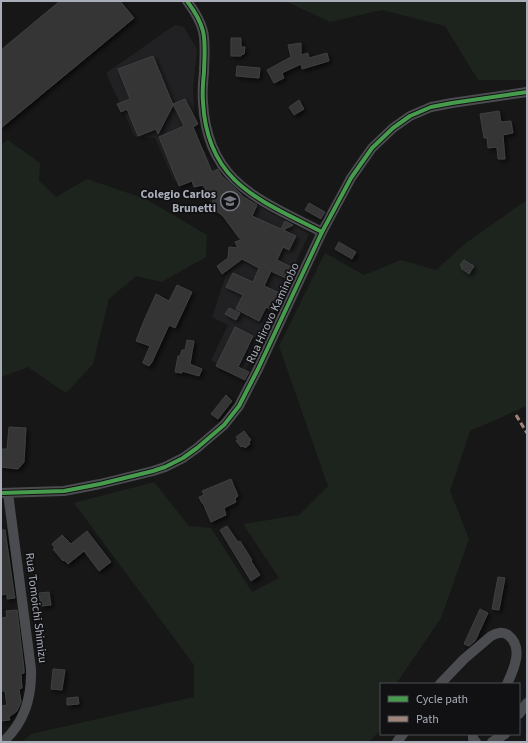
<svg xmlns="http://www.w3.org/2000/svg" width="528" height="743" viewBox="0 0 528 743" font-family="'Source Sans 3',sans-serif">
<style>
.built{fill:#212123}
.green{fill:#1d241e}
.building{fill:#353536;stroke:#3f4043;filter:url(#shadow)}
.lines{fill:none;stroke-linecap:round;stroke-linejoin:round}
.minor{stroke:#4b4c50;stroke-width:10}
.quiet{stroke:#a18479;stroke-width:3;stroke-dasharray:6 3;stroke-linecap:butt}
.cycleway-casing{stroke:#111113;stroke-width:6}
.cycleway{stroke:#469c4c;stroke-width:4}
.labels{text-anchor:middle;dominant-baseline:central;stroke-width:3.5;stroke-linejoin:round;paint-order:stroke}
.poi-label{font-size:12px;font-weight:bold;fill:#a8adb8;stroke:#111113;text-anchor:end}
.street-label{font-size:12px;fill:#a8adb8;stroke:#111113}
</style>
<defs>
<filter id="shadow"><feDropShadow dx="2.5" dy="2.5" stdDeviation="2" flood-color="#0009"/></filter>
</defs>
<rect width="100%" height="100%" fill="#171717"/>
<path class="built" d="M 175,25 L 184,27 L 197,49 L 193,89 L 195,120 L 199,141 L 220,177 L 255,204 L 309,234 L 242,378 L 211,360 L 228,325 L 212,317 L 238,239 L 221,214 L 210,205 L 209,198 L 192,174 L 174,181 L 155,138 L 135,137 L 106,73 Z"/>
<g class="green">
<path d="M 285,1 L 527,1 L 527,80 L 478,80 L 445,26 L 382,10 L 330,22 Z"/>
<path d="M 8,140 L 40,163 L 39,181 L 56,197 L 87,179 L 146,199 L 207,235 L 206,257 L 162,282 L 136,276 L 109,299 L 93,364 L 66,393 L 28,367 L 1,377 L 1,145 Z"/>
<path d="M 527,200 L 527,406 L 470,431 L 450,491 L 469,539 L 441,618 L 396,684 L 381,684 L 381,729 L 369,742 L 22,742 L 31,734 L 194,697 L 194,665 L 74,503 L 154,482 L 189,526 L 211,528 L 252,592 L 279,578 L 243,524 L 299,515 L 328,486 L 279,346 L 325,253 L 364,275 L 401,260 L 436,270 L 467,242 Z"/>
</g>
<g class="building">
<path d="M 60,1 L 120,1 L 134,18 L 1,128 L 1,50 Z"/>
<path d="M 231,38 L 241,38 L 241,47 L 245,47 L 244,54 L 241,55 L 241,56 L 231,56 Z"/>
<path d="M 301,43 L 301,55 L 308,53 L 309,58 L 327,53 L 329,61 L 302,69 L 301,64 L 282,73 L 284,78 L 274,83 L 267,70 L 291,57 L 288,45 Z"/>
<path d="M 153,56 L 173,105 L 158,134 L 156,129 L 138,136 L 127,109 L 121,112 L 117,104 L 130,99 L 118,69 Z"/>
<path d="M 237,66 L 260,68 L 259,78 L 236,76 Z"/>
<path d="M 185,99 L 198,124 L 193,127 L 212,172 L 218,169 L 221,175 L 242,195 L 242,196 L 257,205 L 252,216 L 281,229 L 285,221 L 293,225 L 283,230 L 296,236 L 289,250 L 283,247 L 277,260 L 297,270 L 292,281 L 271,271 L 264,286 L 282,294 L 274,311 L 266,307 L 259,321 L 236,309 L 243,295 L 226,287 L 233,273 L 253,282 L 259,268 L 242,259 L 222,274 L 217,266 L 228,258 L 229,247 L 238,248 L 235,242 L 241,240 L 223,216 L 215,210 L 213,201 L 203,185 L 194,187 L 192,181 L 179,186 L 159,137 L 184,126 L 173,104 Z"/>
<path d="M 299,100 L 304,109 L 294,115 L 289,107 Z"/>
<path d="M 499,111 L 501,122 L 511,121 L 513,133 L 503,135 L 505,159 L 498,159 L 497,147 L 488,148 L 487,138 L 484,138 L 480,114 Z"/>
<path d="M 309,203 L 325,212 L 321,219 L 305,210 Z"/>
<path d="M 339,242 L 356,252 L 352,259 L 335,249 Z"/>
<path d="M 464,260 L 474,266 L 469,274 L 461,268 L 462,266 L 460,265 Z"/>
<path d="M 177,285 L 192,292 L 175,328 L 169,325 L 152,362 L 149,366 L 143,363 L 143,362 L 150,346 L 136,341 L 143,323 L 156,294 L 169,301 Z"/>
<path d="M 229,308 L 240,313 L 236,320 L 225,314 Z"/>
<path d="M 235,327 L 253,336 L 238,367 L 249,372 L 245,380 L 216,366 Z"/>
<path d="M 187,340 L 194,341 L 190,364 L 202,369 L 199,376 L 182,371 L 182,373 L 175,372 L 178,356 L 180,356 L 182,350 L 185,350 Z"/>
<path d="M 226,395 L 232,401 L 218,419 L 211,414 Z"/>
<path d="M 9,427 L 26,428 L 24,462 L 18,469 L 1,467 L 1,449 L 7,449 Z"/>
<path d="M 244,431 L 251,440 L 249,442 L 250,444 L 245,448 L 243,446 L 241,447 L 236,441 L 238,440 L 236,437 Z"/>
<path d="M 231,479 L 238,496 L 235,499 L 236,502 L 224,508 L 226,515 L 211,522 L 203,503 L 202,503 L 199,497 L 204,495 L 202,491 Z"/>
<path d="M 227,526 L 238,542 L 240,541 L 252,560 L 251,561 L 260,575 L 251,581 L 220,530 Z"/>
<path d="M 1,530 L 5,530 L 14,593 L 15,598 L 7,599 L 7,594 L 1,595 Z"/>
<path d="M 87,531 L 111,562 L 99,571 L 84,551 L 68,564 L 64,560 L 63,561 L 53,549 L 55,548 L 52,544 L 62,535 L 71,544 Z"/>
<path d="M 498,577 L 505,578 L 499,610 L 492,609 Z"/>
<path d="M 49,592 L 51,605 L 41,606 L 39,593 Z"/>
<path d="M 480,609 L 488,613 L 475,641 L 469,646 L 464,644 Z"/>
<path d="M 17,610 L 24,669 L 24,673 L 21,674 L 22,688 L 19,689 L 21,702 L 17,711 L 9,717 L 10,720 L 1,721 L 1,706 L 7,705 L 5,691 L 1,691 L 1,618 L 7,617 L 6,611 Z"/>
<path d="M 53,669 L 65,670 L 62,690 L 51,689 Z"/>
<path d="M 78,697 L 79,704 L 67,705 L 67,698 Z"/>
</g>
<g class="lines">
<g class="minor">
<path d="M 187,1 C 208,29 205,39 204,72 C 203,82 202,92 203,102 C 207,183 260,200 322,232"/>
<path d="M 1,493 L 64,491 L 100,484 L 153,471 L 165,467 L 183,458 L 197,448 L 224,425 L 239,406 L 258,369 L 322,232 L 351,178 L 372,148 L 393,128 L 410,116 L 431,107 L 452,103 L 527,92"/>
<path d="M 440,684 L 464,659 L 491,636 C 496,633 503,631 508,635 C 524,647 514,669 507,684"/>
<path d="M 519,714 L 527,703"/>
<path d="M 473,734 L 473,739 L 476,742"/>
<path d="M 3,742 C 24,723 32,697 31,669 L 8,493"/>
<path d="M 397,742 L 403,734"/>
<path d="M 492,742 L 505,734"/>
</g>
<path class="quiet" d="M 516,415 L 527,433"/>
<g class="cycleway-casing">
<g id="cycleway">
<path d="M 187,1 C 208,29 205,39 204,72 C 203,82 202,92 203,102 C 207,183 260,200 322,232"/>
<path d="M 1,493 L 64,491 L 100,484 L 153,471 L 165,467 L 183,458 L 197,448 L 224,425 L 239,406 L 258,369 L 322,232 L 351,178 L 372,148 L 393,128 L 410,116 L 431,107 L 452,103 L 527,92"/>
</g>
</g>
<use href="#cycleway" class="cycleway"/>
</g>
<defs>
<g id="school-ring" transform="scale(1)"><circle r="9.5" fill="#111113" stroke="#757880" stroke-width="1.5"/><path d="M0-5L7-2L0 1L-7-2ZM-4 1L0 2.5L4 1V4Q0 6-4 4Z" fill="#757880"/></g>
</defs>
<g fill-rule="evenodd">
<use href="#school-ring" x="230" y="201"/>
</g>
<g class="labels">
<g class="poi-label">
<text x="216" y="194">Colegio Carlos<tspan x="216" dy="14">Brunetti</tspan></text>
</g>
<g class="street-label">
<text transform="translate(273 313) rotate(-65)">Rua Hirovo Kaminobo</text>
<text transform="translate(36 608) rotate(83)">Rua Tomoichi Shimizu</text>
</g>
</g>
<rect width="528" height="743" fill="none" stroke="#a8adb8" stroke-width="4"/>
<rect x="380" y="683" width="140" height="52" fill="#111113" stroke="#4d4f55"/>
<rect x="388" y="696" width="20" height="6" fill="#469c4c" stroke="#4d4f55"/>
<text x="416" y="703" font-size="12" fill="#a8adb8">Cycle path</text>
<rect x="388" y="716" width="20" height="6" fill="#a18479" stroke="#4d4f55"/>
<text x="416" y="723" font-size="12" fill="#a8adb8">Path</text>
</svg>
